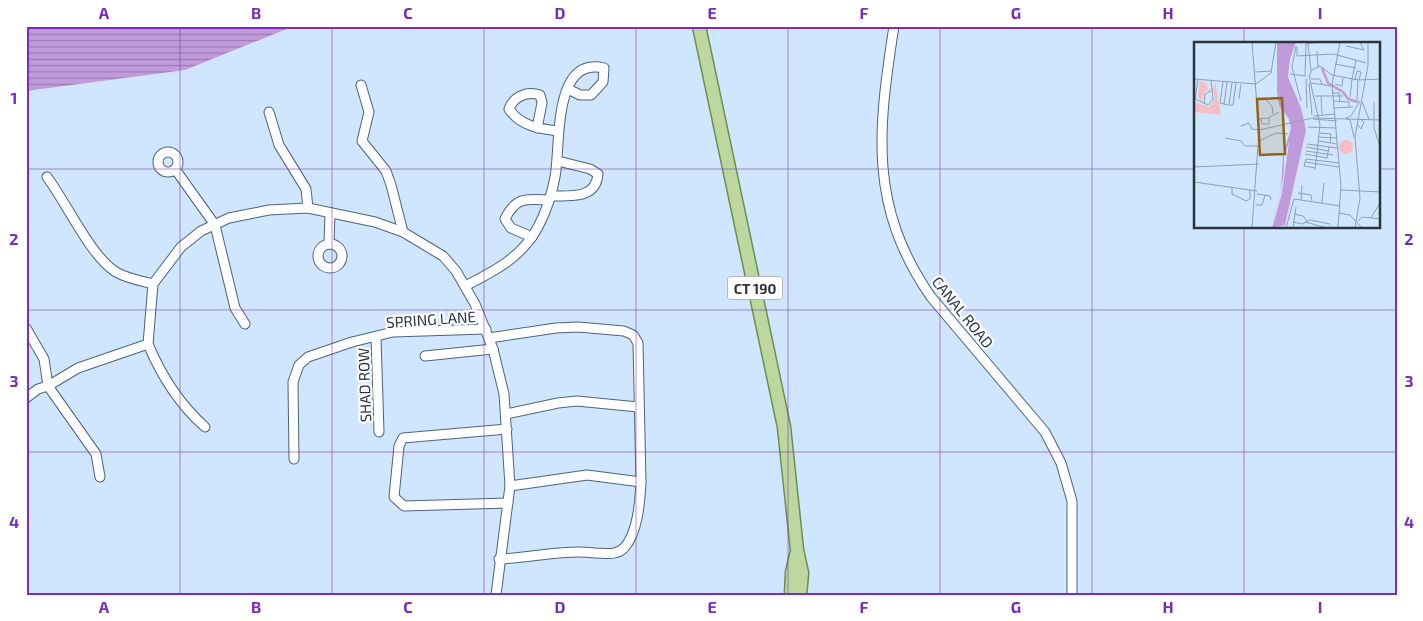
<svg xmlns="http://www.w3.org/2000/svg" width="1423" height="621" viewBox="0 0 1423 621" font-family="'Exo 2',sans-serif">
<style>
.water{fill:url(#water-rules)}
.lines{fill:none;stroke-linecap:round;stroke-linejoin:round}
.minor-casing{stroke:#4c637d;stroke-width:11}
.primary-casing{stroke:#6b8e54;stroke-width:15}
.minor{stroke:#fff;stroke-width:9}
.primary{stroke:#bcd89f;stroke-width:12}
.grid{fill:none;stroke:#7b2cbf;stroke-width:1;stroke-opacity:0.55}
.labels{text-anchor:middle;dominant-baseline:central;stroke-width:4.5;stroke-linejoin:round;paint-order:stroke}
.shield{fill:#fff;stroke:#697179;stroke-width:1}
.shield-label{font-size:14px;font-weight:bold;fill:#29343f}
.street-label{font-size:15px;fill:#29343f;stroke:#fff}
.inset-river{fill:none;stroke:#c09adb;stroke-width:2.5}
.inset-road{fill:none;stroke:#8d9fb2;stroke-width:1}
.view{fill:#956215;fill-opacity:0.15;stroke:#956215;stroke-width:2.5}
.inset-edge{fill:none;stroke:#29343f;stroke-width:2.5}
.neatline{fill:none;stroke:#7b2cbf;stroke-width:2}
.grid-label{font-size:16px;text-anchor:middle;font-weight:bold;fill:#7b2cbf}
</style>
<defs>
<pattern id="water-rules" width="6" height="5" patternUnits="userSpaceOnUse" patternTransform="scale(1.25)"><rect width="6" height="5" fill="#c09adb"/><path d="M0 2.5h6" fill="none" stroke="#9c7eb3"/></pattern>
</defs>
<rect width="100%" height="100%" fill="#d0e6fe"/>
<path class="water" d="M 26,26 L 294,26 L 185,70 L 26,91 Z"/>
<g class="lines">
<g class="minor-casing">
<g id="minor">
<path d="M 894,26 C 878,130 868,206 931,297 L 1045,432 L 1061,463 L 1072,501 L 1072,595"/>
<path d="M 361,85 L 369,112 L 362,141 L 386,171 L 391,185 L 403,232"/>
<path d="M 269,112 L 279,145 L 306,189 L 308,208"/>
<path d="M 537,128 L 542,103 L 540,95 C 527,91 514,96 509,109 C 520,126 540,129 558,131"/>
<circle cx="168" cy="162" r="10"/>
<path d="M 175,169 L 215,225 L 235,308 L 245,324"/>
<path d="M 47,177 C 66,202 91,257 116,272 C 126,278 141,281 153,284"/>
<path d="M 551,196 C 571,196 596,199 598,174 L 590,169 L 558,161"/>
<path d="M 532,237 L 511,228 L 505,219 C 516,196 527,199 549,200"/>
<circle cx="330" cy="256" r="12"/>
<path d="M 329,244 L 330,213"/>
<path d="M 465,286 C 495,271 522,257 538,227 C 546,212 552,193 555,177 C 561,145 552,56 604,68 L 603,82 L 591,95 L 580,95 L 568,89"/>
<path d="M 26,328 L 44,359 L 48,386 L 96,454 L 100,477"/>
<path d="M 376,337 L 379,432"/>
<path d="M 489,338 L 556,328 L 578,327 L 624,331 L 633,335 L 638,343 L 641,482 C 640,501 638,533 624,548 C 616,556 605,553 595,553 C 563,549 531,558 499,559"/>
<path d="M 148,344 C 161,375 179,404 205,427"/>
<path d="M 425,356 L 493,349"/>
<path d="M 26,398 L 38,389 L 48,386 L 78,368 L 148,344 L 153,284 L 181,247 L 201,231 L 229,218 L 269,210 L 308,208 L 375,222 L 403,232 L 443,256 L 456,271 L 475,304 L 493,349 L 504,394 L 510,486 L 496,595"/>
<path d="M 506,414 L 558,403 L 577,401 L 638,407"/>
<path d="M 507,429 L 403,438 L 399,446 L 394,497 L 404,506 L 508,503"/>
<path d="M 294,459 L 293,382 L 299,365 L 308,357 L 352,342 L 393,332 L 486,329"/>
<path d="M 510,486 L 587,475 L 641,482"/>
</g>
</g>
<g class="primary-casing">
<g id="primary">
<path d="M 699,26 L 784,427 L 797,550 L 802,573 L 800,595"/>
<path d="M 791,595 L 792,573 L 796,555"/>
</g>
</g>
<use href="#minor" class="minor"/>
<use href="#primary" class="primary"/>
</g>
<path class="grid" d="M 180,26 L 180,595M 332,26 L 332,595M 484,26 L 484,595M 636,26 L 636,595M 788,26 L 788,595M 940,26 L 940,595M 1092,26 L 1092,595M 1244,26 L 1244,44M 26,169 L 1196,169M 1379,169 L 1397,169M 1244,228 L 1244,595M 26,310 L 1397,310M 26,452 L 1397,452"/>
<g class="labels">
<rect class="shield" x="727.5" y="276.5" width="55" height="23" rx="4"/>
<g class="shield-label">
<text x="755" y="288">CT 190</text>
</g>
<g class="street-label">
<text transform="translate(963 312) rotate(51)">CANAL ROAD</text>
<text transform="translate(431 319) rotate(-4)">SPRING LANE</text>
<text transform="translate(364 385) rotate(-92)">SHAD ROW</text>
</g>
</g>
<g transform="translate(1194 42)">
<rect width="186" height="186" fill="#d0e6fe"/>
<path d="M145 105a7 7 0 1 1 14 0a7 7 0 1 1-14 0Z" fill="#f5bec4"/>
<path d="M 6,39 L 13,42 L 14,48 L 20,46 L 21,39 L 27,73 L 0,70 L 0,60 L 15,65 L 21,57 L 19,48 L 14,49 L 12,48 L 7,60 L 4,54 Z" fill="#f5bec4"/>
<path d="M 83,0 L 102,0 L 96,17 L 94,35 L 107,66 L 112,88 L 91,183 L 78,186 L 88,151 L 95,100 L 90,115 L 90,130 L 87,149 L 76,186 L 87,148 L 89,114 L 97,86 L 95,77 L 85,63 L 83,49 Z" fill="#c09adb"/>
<path class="inset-river" d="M 128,26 L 134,41 L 149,50 L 154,57 L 164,60"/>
<path class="inset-road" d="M 58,0 L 65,89 L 58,186M 114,2 L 117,29M 102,4 L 98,25 L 107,59M 152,4 L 170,8 L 166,0M 103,5 L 103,14 L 140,12 L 172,21M 123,9 L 124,25M 141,22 L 162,26M 61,30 L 78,29M 96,32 L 112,34M 111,33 L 112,2 L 125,0M 138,33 L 164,38 L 187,37M 115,34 L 126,83 L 121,128M 115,34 L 118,28 L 126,24 L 138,33M 0,37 L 62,42M 112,37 L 113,66M 117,37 L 126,37 L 128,43M 158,37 L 162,18M 4,38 L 1,57 L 14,63 L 19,57 L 17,39M 161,38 L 163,29 L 167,30 L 165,38M 29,40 L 26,61 L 34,63 L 39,63 L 42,41M 115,41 L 118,73M 117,41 L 138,44M 62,42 L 77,31 L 82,0M 141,42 L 148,44 L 149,36M 138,51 L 145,51 L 146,60M 121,54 L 149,54M 127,54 L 128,72M 156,55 L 158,37M 45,57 L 47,42M 63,57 L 71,57 L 78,64 L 79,72M 163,58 L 164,38M 139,59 L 155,60 L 155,65M 168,60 L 175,77M 180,60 L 180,86 L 187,108M 10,62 L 11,52 L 17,49M 30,62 L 33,40M 35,62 L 38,41M 140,66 L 159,65M 120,74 L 141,72M 152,76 L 156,78 L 160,95M 152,76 L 157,74 L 166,59M 65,77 L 74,76 L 85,70M 67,77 L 68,82 L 75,82 L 75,76M 119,77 L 143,79M 50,83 L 47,84 L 55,81 L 58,87 L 65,88M 164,83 L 167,87 L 170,80 L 166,77M 114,85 L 142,86M 65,88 L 119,76 L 187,78M 126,91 L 137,92 L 136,101M 125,95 L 143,96M 31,96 L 47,99 L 51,104 L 65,104M 65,99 L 82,91 L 94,92M 125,99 L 143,102M 113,102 L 143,106M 112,105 L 135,109M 112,109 L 139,113M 111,112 L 133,116 L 135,105M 111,120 L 145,125M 0,125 L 65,122M 121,126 L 110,124 L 112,117 L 145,121M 0,140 L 63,149M 38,146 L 38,152 L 52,159 L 56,157 L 56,148M 147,148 L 187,150M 104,151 L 117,153 L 118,159M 63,152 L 76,154 L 77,158M 107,158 L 108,143M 128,161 L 130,141M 62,163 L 68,163 L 71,153M 145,171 L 156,173 L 168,186M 100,172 L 109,174 L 113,179M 177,176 L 187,159M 164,179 L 168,175 L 187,177M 99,180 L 108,182 L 116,178 L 136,182M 111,180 L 133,186M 92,186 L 100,157 L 146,164M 99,186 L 102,165M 144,186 L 147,144 L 138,43 L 146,0M 161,186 L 166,156 L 161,95 L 174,23 L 174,0"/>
<path class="view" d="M 88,56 L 91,112 L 66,113 L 63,57 Z"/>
<rect width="186" height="186" class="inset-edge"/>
</g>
<rect width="1423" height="621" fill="none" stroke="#ffffff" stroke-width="55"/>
<rect x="28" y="28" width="1368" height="566" class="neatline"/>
<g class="grid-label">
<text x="104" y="19">A</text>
<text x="256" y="19">B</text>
<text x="408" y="19">C</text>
<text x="560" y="19">D</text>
<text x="712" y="19">E</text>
<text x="864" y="19">F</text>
<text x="1016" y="19">G</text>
<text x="1168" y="19">H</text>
<text x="1320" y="19">I</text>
<text x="14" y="104">1</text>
<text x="1409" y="104">1</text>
<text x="14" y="245">2</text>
<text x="1409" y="245">2</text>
<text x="14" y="387">3</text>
<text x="1409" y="387">3</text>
<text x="14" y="528">4</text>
<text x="1409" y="528">4</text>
<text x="104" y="613">A</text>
<text x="256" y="613">B</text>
<text x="408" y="613">C</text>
<text x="560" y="613">D</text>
<text x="712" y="613">E</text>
<text x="864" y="613">F</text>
<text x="1016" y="613">G</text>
<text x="1168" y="613">H</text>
<text x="1320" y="613">I</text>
</g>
</svg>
